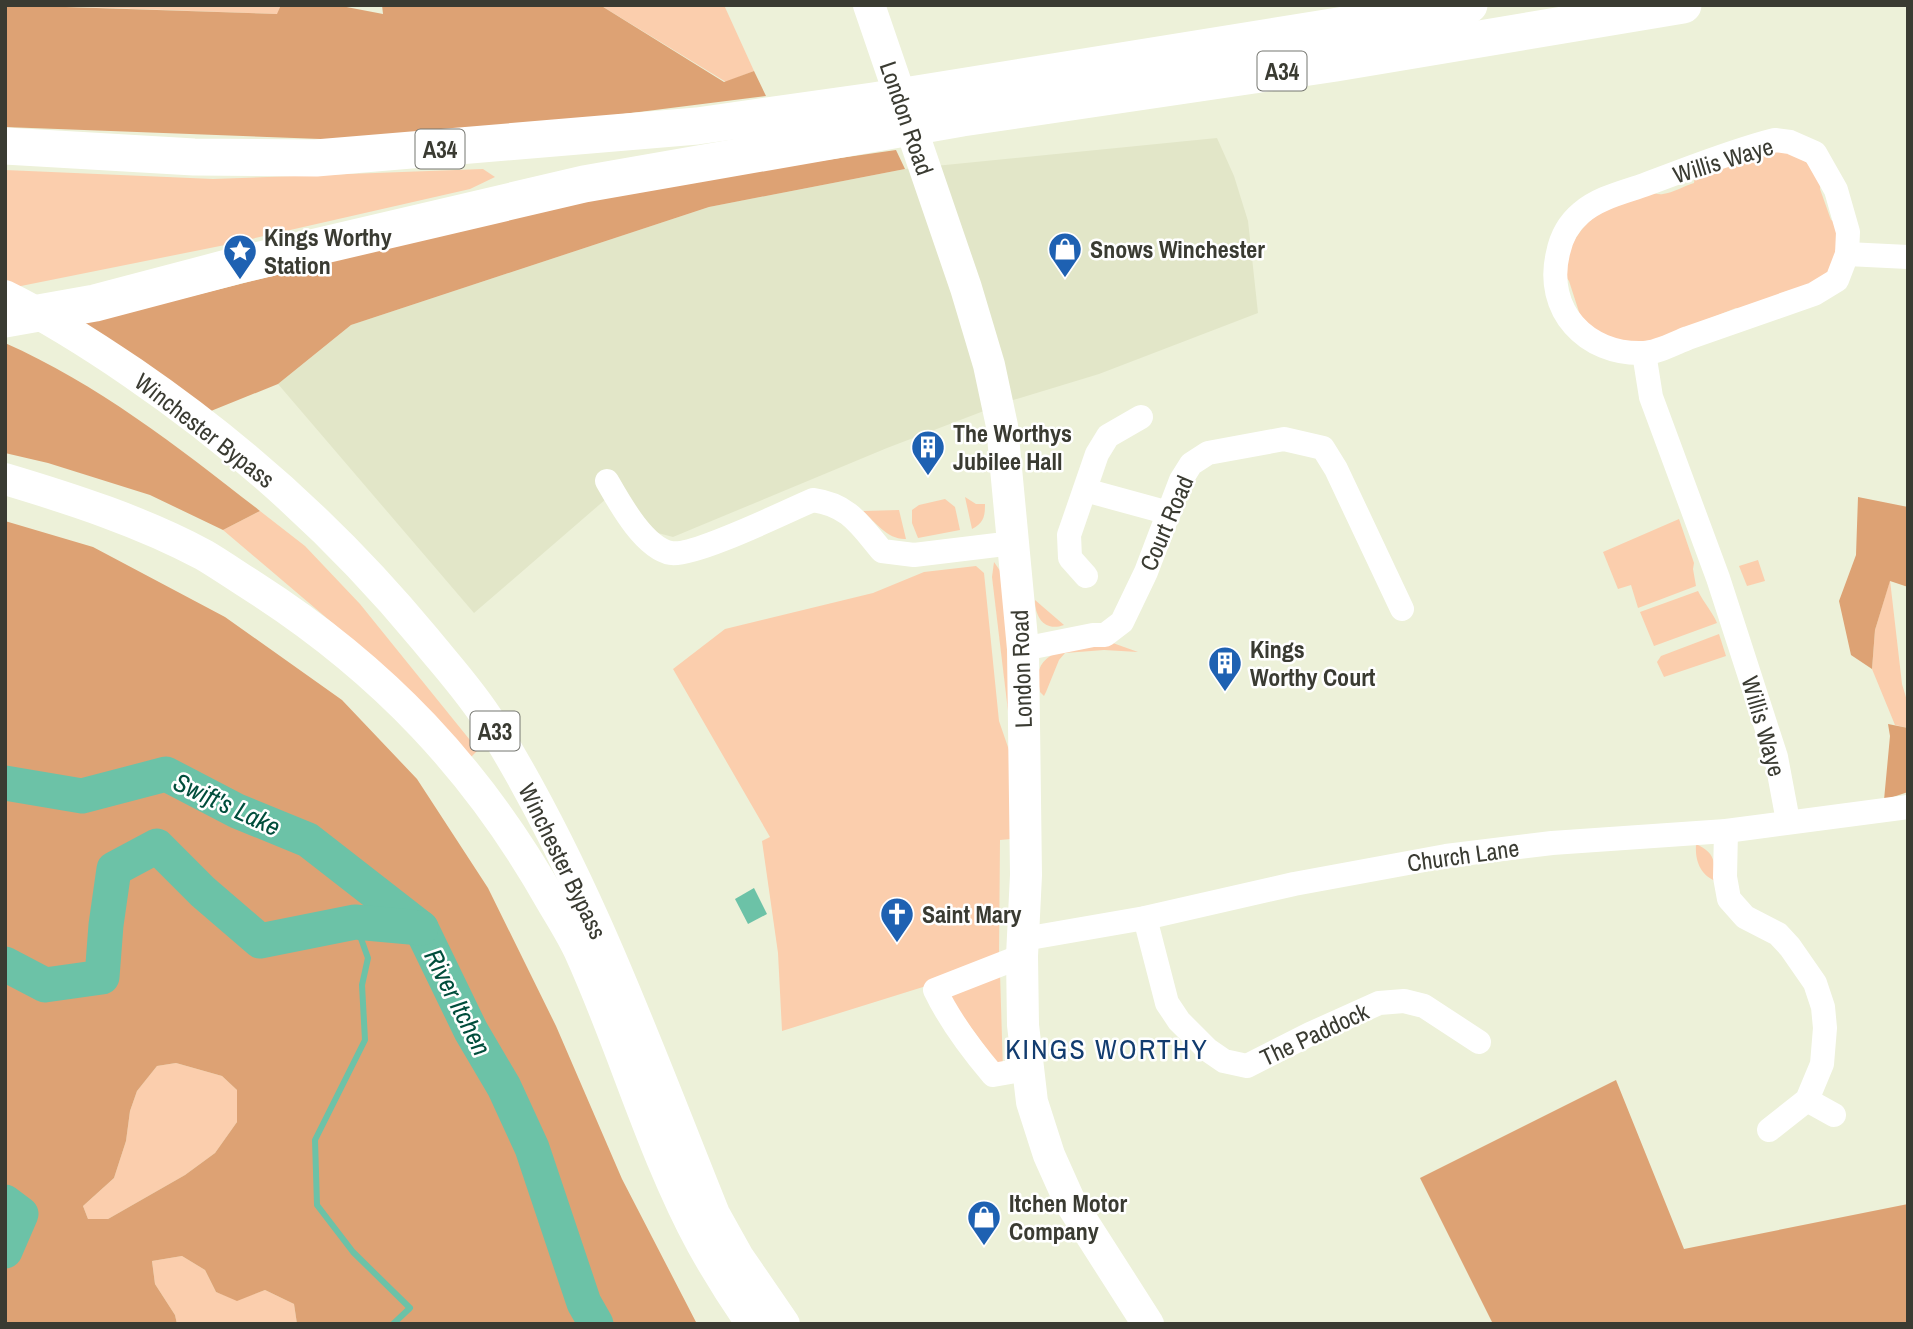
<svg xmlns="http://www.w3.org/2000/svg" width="1913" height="1329" viewBox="0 0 1913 1329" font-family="'Archivo Narrow',sans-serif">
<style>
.built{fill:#e2e6c8}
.green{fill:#fbcead}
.forest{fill:#dda274;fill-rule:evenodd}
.water{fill:#6cc2a7}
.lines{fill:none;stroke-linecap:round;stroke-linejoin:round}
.stream{stroke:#6cc2a7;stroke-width:6}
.river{stroke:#6cc2a7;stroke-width:35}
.minor{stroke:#fff;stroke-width:24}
.major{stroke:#fff;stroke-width:32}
.highway{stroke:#fff;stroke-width:37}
.labels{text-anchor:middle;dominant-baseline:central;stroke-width:5;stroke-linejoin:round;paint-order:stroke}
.shield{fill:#fff;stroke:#757670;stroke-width:2}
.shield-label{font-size:23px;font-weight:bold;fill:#3a3b32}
.street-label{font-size:24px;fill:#3a3b32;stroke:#fff}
.poi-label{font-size:24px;font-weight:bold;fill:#3a3b32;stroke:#fff;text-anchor:start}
.water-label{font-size:26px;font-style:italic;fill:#004d3b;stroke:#fff}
.quarter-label{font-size:28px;letter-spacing:2px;fill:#123c6f;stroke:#fff}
</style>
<rect width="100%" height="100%" fill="#edf1d9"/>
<path class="built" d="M 1217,138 L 1234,176 L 1248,221 L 1258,313 L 1099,374 L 1010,401 L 887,448 L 673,537 L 654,532 L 621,486 L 474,613 L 278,384 L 351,325 L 709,207 L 905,169 Z"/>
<g class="green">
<path d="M 22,5 L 281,5 L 278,14 Z"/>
<path d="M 600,5 L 724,5 L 754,71 L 726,82 Z"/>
<path d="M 1776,148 L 1794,150 L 1821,177 L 1820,189 L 1831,220 L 1838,223 C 1839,239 1839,258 1830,271 C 1820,286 1763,303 1744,310 L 1736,308 L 1643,345 L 1601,338 L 1580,315 L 1569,281 L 1563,273 C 1574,222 1600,208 1648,193 C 1653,192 1657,195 1663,194 C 1673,193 1684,186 1694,183 L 1695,175 Z"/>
<path d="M 483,169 L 495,177 L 470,189 L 225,245 L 11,288 L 5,285 L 5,170 L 213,179 Z"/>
<path d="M 965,497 L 976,504 L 985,504 C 985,516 984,523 972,529 Z"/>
<path d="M 945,499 L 955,507 L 960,530 L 918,538 L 912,523 L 912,510 L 919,505 Z"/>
<path d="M 899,510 L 906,539 C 888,540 875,522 863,511 Z"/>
<path d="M 260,511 L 305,546 L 360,604 L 478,750 L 470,758 L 382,665 L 223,530 Z"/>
<path d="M 1679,519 L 1694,563 L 1693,569 L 1696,586 L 1638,608 L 1631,585 L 1618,589 L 1603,552 Z"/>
<path d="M 1758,560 L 1765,581 L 1747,586 L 1739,566 Z"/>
<path d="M 994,562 L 1007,581 L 1013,713 L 1008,711 L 992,577 Z"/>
<path d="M 976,566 L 984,573 L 999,721 L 1010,753 L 1011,839 L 1000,840 L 999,955 L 923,987 L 782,1031 L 778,953 L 762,841 L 770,837 L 673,669 L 725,629 L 873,593 L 924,572 Z"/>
<path d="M 1890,580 L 1902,684 L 1908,704 L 1908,728 L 1895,725 L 1872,669 L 1875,630 Z"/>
<path d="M 1698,591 C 1704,603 1713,613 1717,623 L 1654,646 L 1640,612 Z"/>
<path d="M 1035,600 L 1064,625 C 1045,632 1035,618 1035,600 Z"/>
<path d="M 1719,634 L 1726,656 L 1664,677 L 1657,662 L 1661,656 Z"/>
<path d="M 1110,642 L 1138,652 L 1104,650 L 1065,653 L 1059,660 L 1046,692 L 1044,696 L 1040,692 C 1039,686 1037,677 1039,670 C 1048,645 1088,646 1110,642 Z"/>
<path d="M 1696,844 C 1716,854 1714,860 1715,881 C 1700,874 1695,861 1696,844 Z"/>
<path d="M 1000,973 L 1003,1071 L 947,995 Z"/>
<path d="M 176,1063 L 222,1076 L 237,1090 L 237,1122 L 215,1153 L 185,1175 L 108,1219 L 88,1219 L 83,1206 L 114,1178 L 126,1141 L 130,1111 L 137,1091 L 157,1066 Z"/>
<path d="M 182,1256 L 205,1270 L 216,1292 L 237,1300 L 265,1290 L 294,1304 L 297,1324 L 177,1324 L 175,1315 L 155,1284 L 152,1261 Z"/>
</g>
<g class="forest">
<path d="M 5,5 L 277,14 L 281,5 L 336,5 L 383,14 L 382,5 L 600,5 L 724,82 L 754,71 L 766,96 L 401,142 L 5,127 Z"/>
<path d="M 896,150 L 905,169 L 709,207 L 351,325 L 278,384 L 201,415 L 72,326 L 617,190 Z"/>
<path d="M 5,343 C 98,384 181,449 260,511 L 223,530 L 150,495 L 48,463 L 5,453 Z"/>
<path d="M 1858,497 L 1908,507 L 1908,587 L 1890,581 L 1875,630 L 1872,669 L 1851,655 L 1839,601 L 1856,555 Z"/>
<path d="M 5,521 L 93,547 L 225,617 L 342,700 L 417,779 L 488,888 L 556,1026 L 622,1179 L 697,1324 L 297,1324 L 294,1304 L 265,1290 L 237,1301 L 216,1292 L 205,1270 L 182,1256 L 152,1261 L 155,1284 L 175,1315 L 177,1324 L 5,1324 ZM 176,1063 L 222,1076 L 237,1090 L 237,1122 L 215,1153 L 185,1175 L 108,1219 L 88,1219 L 83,1206 L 114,1178 L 126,1141 L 130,1111 L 137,1091 L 157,1066 Z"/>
<path d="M 1888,724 L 1908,728 L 1908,792 L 1884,800 L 1890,736 Z"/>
<path d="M 1616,1080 L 1684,1249 L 1908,1204 L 1908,1324 L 1493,1324 L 1420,1178 Z"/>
</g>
<path class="water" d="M 754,888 L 767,914 L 748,924 L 735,899 Z"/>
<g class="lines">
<path class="stream" d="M 355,922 L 368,958 L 362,985 L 365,1040 L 315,1140 L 317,1205 L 353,1252 L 410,1308 L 393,1324"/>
<g class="river">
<path d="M 5,783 L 82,796 L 166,774 L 237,811 L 308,840 L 421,928 L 471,1031 L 504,1087 L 532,1148 L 584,1303 L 596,1324"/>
<path d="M 5,964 L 45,985 L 102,977 L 106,925 L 114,869 L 157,846 L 203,892 L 260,941 L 355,922 L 421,928"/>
<path d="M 5,1202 L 21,1214 L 5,1251"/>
</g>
<g class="minor">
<path d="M 1775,140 L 1790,142 L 1815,153 L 1836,190 L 1848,232 L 1847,254 L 1837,280 L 1814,294 C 1772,309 1730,323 1688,338 C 1675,343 1657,353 1643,353 C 1586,355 1544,310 1558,253 C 1561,238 1569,223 1581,213 C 1598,198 1624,192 1644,185 C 1688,169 1731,151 1775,140 Z"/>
<path d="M 1847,254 L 1908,257"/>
<path d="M 1644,353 L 1651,397 L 1718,578 L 1776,757 L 1788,821"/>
<path d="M 607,481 C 619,502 644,548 671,553 C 694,557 787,511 813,500 C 849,505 860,525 882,551 L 914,555 L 1013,543"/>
<path d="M 1085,490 L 1169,513"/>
<path d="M 1086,576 L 1070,558 L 1069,535 L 1097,454 L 1108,436 L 1141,417"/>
<path d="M 1023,649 L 1093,635 L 1105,635 L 1122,622 L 1146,572 L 1181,480 L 1191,464 L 1208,453 L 1284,439 L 1323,448 L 1336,469 L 1402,609"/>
<path d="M 1726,831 L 1725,877 L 1729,899 L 1745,917 L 1778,934 L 1790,947 L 1815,983 L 1823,1007 L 1825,1028 L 1822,1064 L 1807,1100 L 1769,1130"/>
<path d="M 1145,918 L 1167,1003 L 1179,1021 L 1208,1050 L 1224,1061 L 1247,1066 L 1310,1034 L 1379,1003 L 1404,1001 L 1424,1006 L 1479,1042"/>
<path d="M 1024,939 L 1145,918 L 1294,884 L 1446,856 L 1552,843 L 1726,831 L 1908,807"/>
<path d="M 1022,956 L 935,990 C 950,1021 970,1048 993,1075 L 1027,1069"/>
<path d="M 1807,1100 L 1834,1115"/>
</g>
<g class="major">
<path d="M 869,5 L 966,288 L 989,365 L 1002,426 L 1023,649 L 1026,875 L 1022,956 L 1023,1025 L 1032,1102 L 1049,1155 L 1070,1202 L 1148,1324"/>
<path d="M 5,296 C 50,318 92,345 133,373 C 244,449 339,535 425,639 C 447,666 472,693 491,724 C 586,876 647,1048 714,1214 L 738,1257 L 784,1324"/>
<path d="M 5,479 C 72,499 143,522 204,555 C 221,565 238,577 254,587 C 382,669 478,770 552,902 C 562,919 573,936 581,954 C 624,1049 652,1151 702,1244 C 717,1271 734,1298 752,1324"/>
</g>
<g class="highway">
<path d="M 5,146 L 194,157 L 316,158 L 697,126 L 873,101 L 1469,5"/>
<path d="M 5,319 L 95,303 L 235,266 L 584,184 L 962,118 L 1336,63 L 1683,5"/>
</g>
</g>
<defs>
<g id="shop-pin" transform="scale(1.75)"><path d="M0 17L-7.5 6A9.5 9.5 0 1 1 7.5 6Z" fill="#1e61b2" stroke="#fff"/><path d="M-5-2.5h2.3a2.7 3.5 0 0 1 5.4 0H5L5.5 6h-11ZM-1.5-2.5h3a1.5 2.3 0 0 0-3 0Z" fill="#fff"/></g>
<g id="sight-pin" transform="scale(1.75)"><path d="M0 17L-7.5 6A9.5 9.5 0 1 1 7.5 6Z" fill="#1e61b2" stroke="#fff"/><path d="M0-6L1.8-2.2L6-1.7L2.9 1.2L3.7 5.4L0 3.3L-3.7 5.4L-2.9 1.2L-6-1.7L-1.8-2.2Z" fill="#fff"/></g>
<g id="building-pin" transform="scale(1.75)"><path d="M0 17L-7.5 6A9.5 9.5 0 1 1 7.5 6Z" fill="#1e61b2" stroke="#fff"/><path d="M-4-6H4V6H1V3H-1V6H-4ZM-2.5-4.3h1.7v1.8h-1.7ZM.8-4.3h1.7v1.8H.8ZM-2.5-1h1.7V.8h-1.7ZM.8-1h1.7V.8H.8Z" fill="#fff"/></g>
<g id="church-pin" transform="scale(1.75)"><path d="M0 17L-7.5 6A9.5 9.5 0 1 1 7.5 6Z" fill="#1e61b2" stroke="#fff"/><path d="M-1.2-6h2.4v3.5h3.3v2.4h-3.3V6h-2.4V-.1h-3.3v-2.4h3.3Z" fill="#fff"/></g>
</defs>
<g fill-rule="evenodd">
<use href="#shop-pin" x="1065" y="249"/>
<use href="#sight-pin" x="240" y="251"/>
<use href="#building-pin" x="928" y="447"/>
<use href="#building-pin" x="1225" y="663"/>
<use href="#church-pin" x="897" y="914"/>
<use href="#shop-pin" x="984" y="1217"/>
</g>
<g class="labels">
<g class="shield">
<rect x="1257.5" y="51.5" width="49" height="39" rx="5"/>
<rect x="415.5" y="129.5" width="49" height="39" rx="5"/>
<rect x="470.5" y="711.5" width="49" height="39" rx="5"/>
</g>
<g class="shield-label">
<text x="1282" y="71">A34</text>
<text x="440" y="149">A34</text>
<text x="495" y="731">A33</text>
</g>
<g class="street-label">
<text transform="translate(907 118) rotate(71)">London Road</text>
<text transform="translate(1723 160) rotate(-17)">Willis Waye</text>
<text transform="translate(205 430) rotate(38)">Winchester Bypass</text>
<text transform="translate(1166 523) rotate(-67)">Court Road</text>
<text transform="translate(1021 669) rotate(-92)">London Road</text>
<text transform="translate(1764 726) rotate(74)">Willis Waye</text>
<text transform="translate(1463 855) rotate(-8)">Church Lane</text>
<text transform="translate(563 861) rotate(64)">Winchester Bypass</text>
<text transform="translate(1314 1034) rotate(-25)">The Paddock</text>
</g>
<g class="poi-label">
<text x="264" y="237">Kings Worthy<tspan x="264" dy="28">Station</tspan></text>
<text x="1090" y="249">Snows Winchester</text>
<text x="953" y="433">The Worthys<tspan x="953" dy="28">Jubilee Hall</tspan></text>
<text x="1250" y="649">Kings<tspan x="1250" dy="28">Worthy Court</tspan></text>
<text x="922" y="914">Saint Mary</text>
<text x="1009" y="1203">Itchen Motor<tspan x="1009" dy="28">Company</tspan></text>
</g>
<g class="water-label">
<text transform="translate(227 804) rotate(25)">Swift's Lake</text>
<text transform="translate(458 1002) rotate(63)">River Itchen</text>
</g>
<g class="quarter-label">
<text x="1107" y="1049">KINGS WORTHY</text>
</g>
</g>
<rect width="1913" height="1329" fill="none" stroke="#3a3b32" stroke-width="14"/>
</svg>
